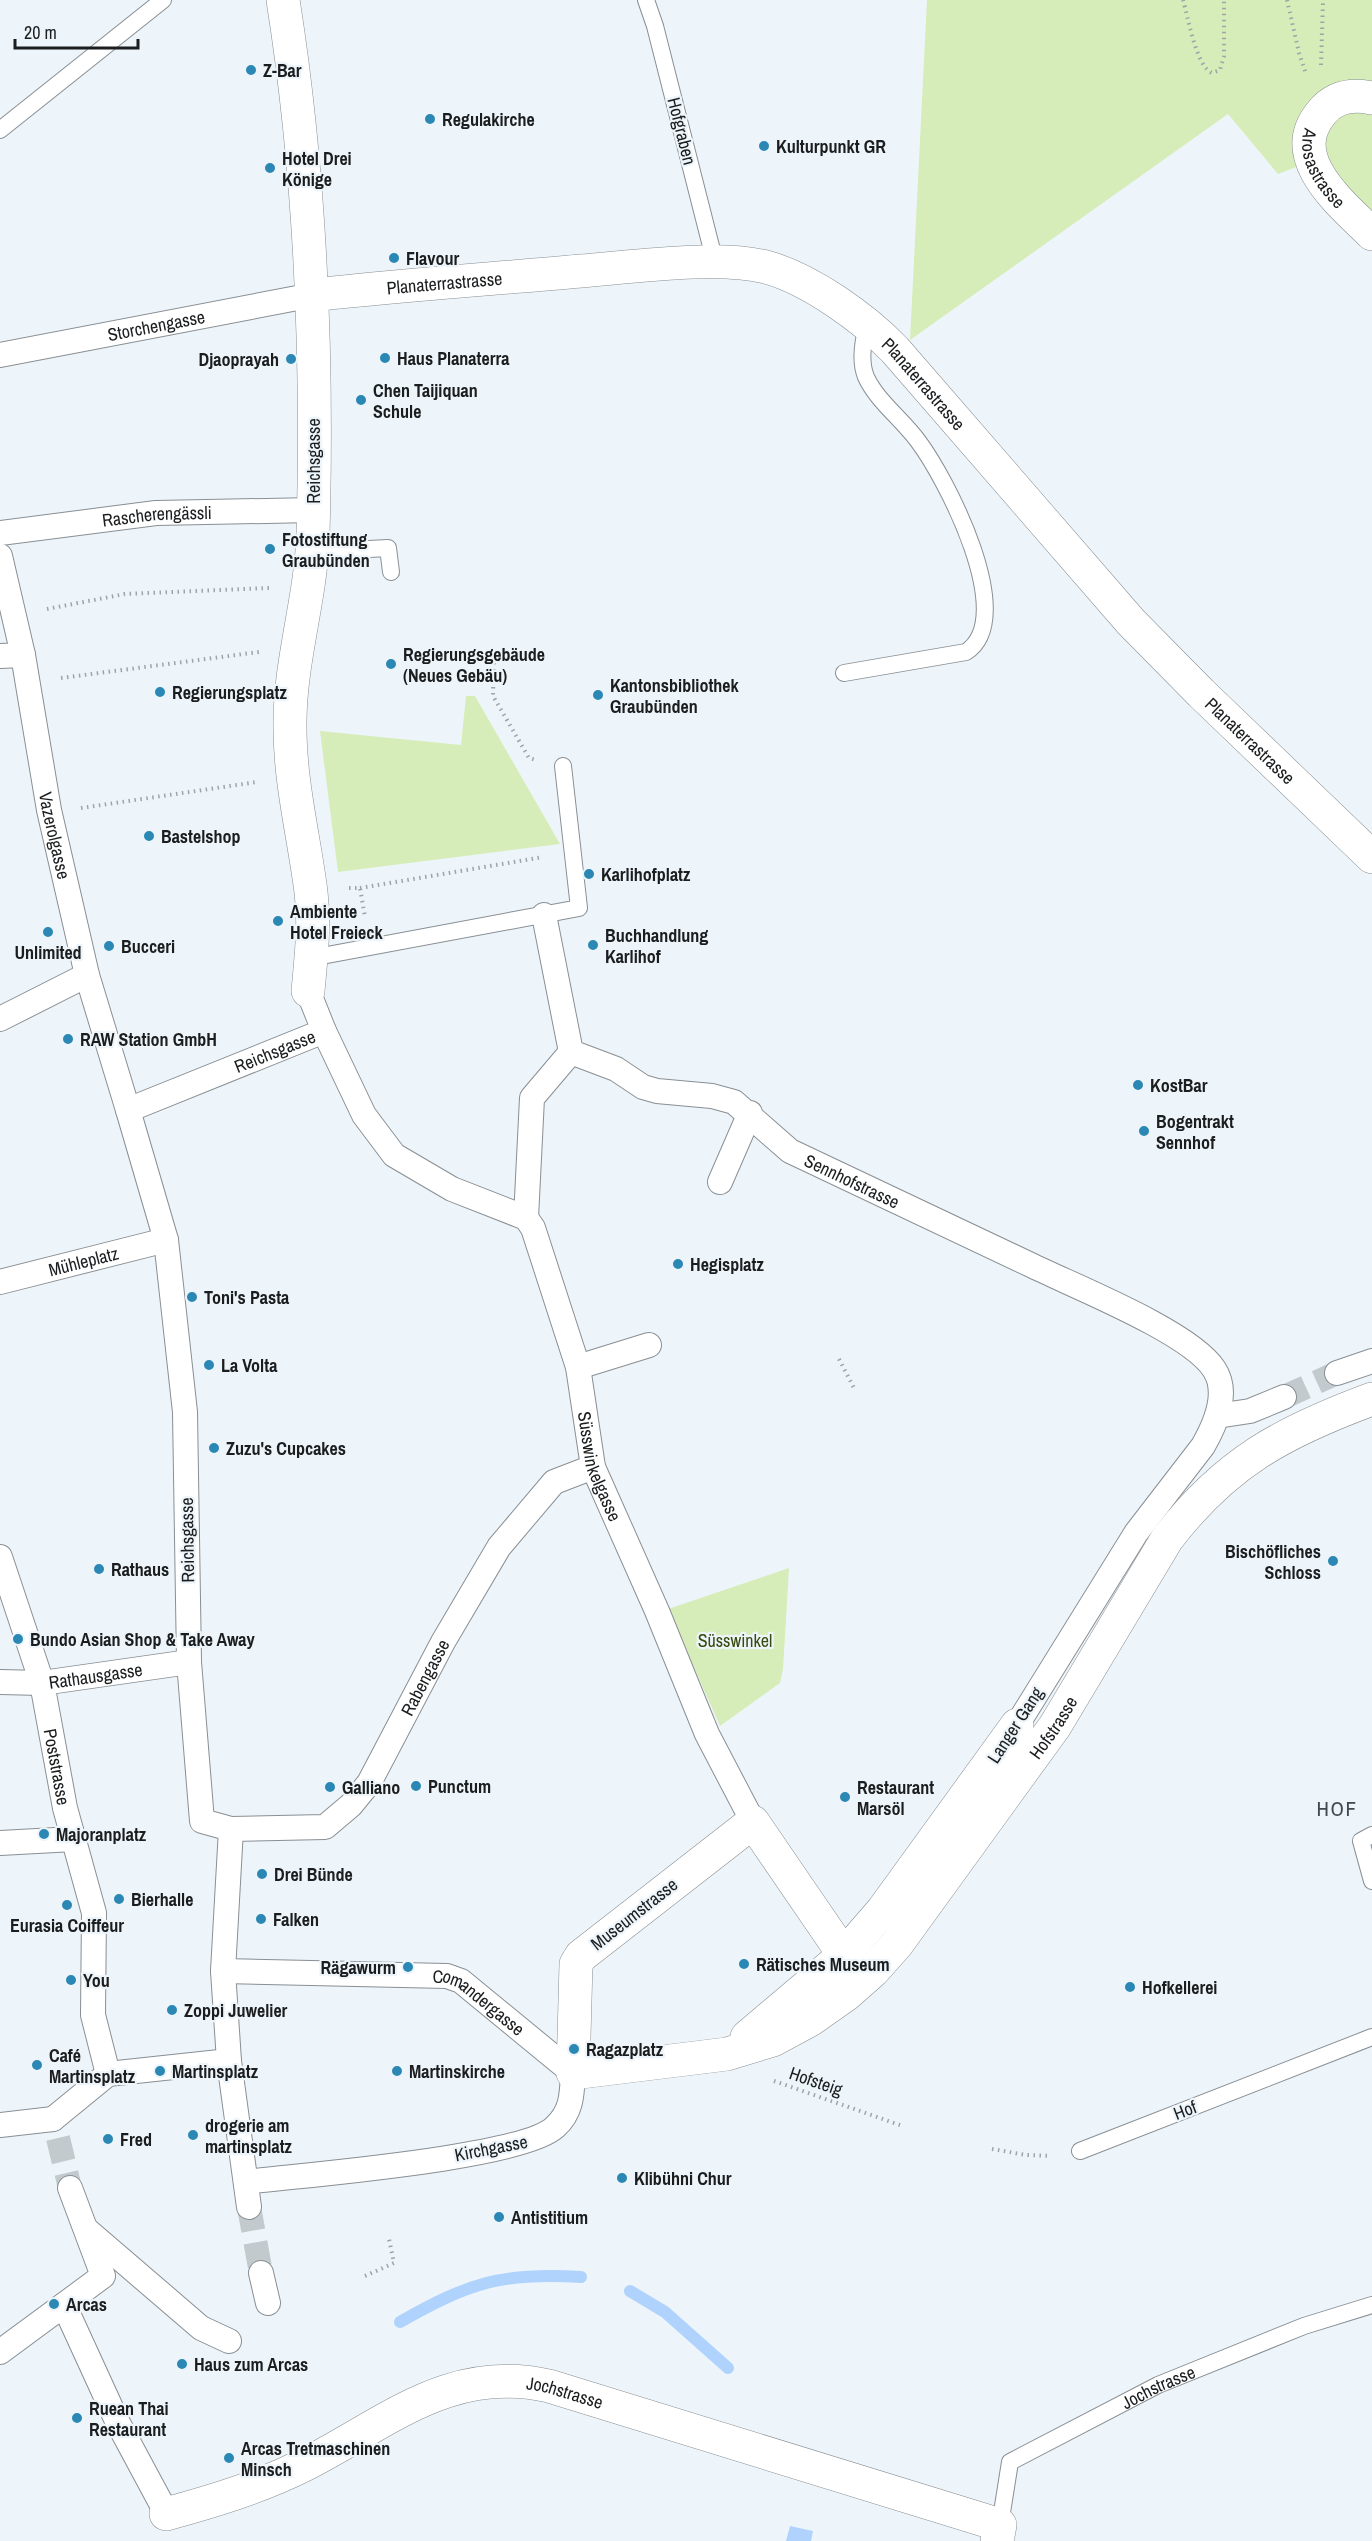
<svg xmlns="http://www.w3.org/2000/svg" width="1372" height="2541" viewBox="0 0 1372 2541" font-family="'Archivo Narrow',sans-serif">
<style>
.green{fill:#d7edb9}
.water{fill:#afd3fd}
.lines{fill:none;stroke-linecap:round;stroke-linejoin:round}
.stream{stroke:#afd3fd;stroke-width:12}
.pedestrian-tunnel{stroke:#c3cace;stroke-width:24;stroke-dasharray:24 12;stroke-linecap:butt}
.service-casing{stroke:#898f94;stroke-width:18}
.pedestrian-casing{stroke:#898f94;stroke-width:26}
.minor-casing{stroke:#898f94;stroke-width:34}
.secondary-casing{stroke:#898f94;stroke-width:34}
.path{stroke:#9ea4a7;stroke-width:4;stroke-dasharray:1.5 4.5;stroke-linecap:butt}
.service{stroke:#fff;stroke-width:16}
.pedestrian{stroke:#fff;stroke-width:24}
.minor{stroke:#fff;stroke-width:33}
.secondary{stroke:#fff;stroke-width:33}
.poi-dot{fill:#2b88b4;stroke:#edf5fa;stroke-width:2}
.labels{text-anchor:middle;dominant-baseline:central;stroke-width:4.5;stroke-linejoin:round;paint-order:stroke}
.poi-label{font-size:18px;font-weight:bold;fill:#1b1d1f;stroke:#edf5fa;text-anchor:start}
.street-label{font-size:18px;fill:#1b1d1f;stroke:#edf5fa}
.park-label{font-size:18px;fill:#364b0d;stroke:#edf5fa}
.quarter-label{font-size:21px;letter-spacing:1.5px;fill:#42484d;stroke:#edf5fa}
</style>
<rect width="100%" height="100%" fill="#edf5fa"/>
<g class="green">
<path d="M 927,0 L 1372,0 L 1372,234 L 1312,161 L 1278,174 L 1228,114 L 910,340 Z"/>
<path d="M 466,696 L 475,696 L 560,844 L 338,872 L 320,731 L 461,745 Z"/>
<path d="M 789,1568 L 783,1669 L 780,1683 L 720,1726 L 668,1609 Z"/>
</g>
<path class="water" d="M 790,2526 L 813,2531 L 811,2541 L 786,2541 Z"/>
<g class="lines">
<g class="stream">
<path d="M 630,2291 L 665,2312 L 728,2368"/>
<path d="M 400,2322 C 469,2283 501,2272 581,2277"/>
</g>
<g class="pedestrian-tunnel">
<path d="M 1284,1397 L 1337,1373"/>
<path d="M 58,2138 L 70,2188"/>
<path d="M 249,2207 L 261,2273"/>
</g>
<g class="service-casing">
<g id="service">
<path d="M 646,0 L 655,26 L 715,262"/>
<path d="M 0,130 L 163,0"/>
<path d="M 312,552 L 388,548 L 391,572"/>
<path d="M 844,673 L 966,652 C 1019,618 946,478 918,441 C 902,419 877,401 866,377 C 859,360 863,340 868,323"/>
<path d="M 311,958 L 579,908 L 563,766"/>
<path d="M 1372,1835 L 1361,1841 L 1372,1881"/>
<path d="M 1080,2151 L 1372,2037"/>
<path id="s1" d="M 1000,2525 L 1010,2462 L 1158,2385 L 1304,2326 L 1372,2305"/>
</g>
</g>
<g class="pedestrian-casing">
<g id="pedestrian">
<path id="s2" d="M 0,355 L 313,295"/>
<path id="s3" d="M 0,533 L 156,513 L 313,510"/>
<path id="s4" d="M 0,556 L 23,655 L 49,810 L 87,975 L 128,1110"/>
<path d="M 0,656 L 23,655"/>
<path id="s5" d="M 544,915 L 571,1052 L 616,1069 L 643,1087 L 657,1091 L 712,1096 L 734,1102 L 790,1151 C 871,1190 952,1228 1033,1266 C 1076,1287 1190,1332 1214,1369 C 1230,1393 1215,1425 1203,1446 L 1136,1533 L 1017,1725"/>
<path d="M 0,1019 L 87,975"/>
<path id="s6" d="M 324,1031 L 364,1115 L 394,1155 L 452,1189 L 526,1218 L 533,1228 L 578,1367 L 593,1467 L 657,1611 L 707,1734 L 753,1822"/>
<path d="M 720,1182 L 750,1113"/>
<path d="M 526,1218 L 532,1098 L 571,1052"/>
<path id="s7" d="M 0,1282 L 166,1240"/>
<path d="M 578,1367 L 649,1345"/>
<path d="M 1337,1373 L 1372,1361"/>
<path d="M 1217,1416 L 1250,1411 L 1284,1397"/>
<path id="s8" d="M 0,1557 L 42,1683 L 65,1808 L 94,1913 L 93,2015 L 108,2074"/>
<path id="s9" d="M 0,1682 L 42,1683 L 189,1662"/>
<path id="s10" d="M 231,1829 L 325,1827 L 351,1805 L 369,1783 L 443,1642 L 499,1547 L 554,1482 L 593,1467"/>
<path d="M 0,1843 L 74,1839"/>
<path id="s11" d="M 223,1971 L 447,1976 L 461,1981 L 573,2073 C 572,2094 572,2112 555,2127 C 523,2158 302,2175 246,2182"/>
<path d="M 53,2119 L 108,2074 L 229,2061"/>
<path d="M 0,2125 L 53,2119"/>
<path id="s12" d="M 249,2207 L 229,2061 L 223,1971 L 231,1829 L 202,1821 L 189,1662 L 185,1412 L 166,1240 L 128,1110 L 324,1031 L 308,991"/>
<path d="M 87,2230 L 201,2328 L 229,2341"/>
<path d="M 261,2273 L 268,2303"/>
<path d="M 64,2305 L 118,2423 L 161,2503"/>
<path d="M 0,2352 L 103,2276 L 70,2188"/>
</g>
</g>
<g class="minor-casing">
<g id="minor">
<path d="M 283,0 C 311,177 318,355 313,534 C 311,600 289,662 290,728 C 290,783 304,837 311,892 C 315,925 311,958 308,991"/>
<path id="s13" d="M 313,295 C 402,285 492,279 581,271 C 632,267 718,255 766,267 C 810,279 864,318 895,350 L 1131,622 L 1201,693 L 1372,857"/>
<path id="s14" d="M 844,1955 L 753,1822 L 581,1956 L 576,1964 L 573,2073 L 727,2054 L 773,2040 L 810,2020 L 847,1994 L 873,1971 L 897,1944 L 1055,1726 L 1167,1539 C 1226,1462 1283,1432 1372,1399"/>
<path d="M 747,2037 L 844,1955 L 883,1910 L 1017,1725"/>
<path id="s15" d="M 166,2514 C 214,2501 260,2487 304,2465 C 387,2423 449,2364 549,2386 L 1000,2525 L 997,2541"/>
</g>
</g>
<g class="secondary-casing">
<g id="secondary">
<path id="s16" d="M 1372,98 C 1353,94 1335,96 1322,112 C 1283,158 1342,204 1372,234"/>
</g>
</g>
<g class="path">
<path d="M 1183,0 C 1188,17 1196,66 1212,73 L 1220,70 L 1224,56 L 1224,0"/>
<path d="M 1287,0 L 1299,53 L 1306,74"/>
<path d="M 1321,65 L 1323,0"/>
<path d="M 47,609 L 125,594 L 269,588"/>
<path d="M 494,651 L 493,696 L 529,758 L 536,760"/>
<path d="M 61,678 L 259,652"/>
<path d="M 81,808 L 257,782"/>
<path d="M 349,888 L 360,888 L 365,917"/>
<path d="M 360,888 L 543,857"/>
<path d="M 839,1359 L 854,1388"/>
<path d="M 774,2081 L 900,2125"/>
<path d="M 992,2149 L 1026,2155 L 1051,2156"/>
<path d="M 365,2276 L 394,2263 L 389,2239"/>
</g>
<use href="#service" class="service"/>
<use href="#pedestrian" class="pedestrian"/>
<use href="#minor" class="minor"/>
<use href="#secondary" class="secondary"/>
</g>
<g class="poi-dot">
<circle cx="251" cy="70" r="6"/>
<circle cx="430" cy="119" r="6"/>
<circle cx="764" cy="146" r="6"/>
<circle cx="270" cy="168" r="6"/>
<circle cx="394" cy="258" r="6"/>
<circle cx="385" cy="358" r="6"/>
<circle cx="291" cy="359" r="6"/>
<circle cx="361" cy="400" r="6"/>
<circle cx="270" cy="549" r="6"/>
<circle cx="391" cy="664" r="6"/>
<circle cx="160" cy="692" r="6"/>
<circle cx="598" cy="695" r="6"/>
<circle cx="149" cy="836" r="6"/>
<circle cx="589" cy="874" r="6"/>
<circle cx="278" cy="921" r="6"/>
<circle cx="48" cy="932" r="6"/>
<circle cx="593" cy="945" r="6"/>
<circle cx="109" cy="946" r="6"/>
<circle cx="68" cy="1039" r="6"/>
<circle cx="1138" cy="1085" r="6"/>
<circle cx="1144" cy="1131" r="6"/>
<circle cx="678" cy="1264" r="6"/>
<circle cx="192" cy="1297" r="6"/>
<circle cx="209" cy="1365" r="6"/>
<circle cx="214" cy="1448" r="6"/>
<circle cx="1333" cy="1561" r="6"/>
<circle cx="99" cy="1569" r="6"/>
<circle cx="18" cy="1639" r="6"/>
<circle cx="416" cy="1786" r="6"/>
<circle cx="330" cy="1787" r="6"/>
<circle cx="845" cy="1797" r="6"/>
<circle cx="44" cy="1834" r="6"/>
<circle cx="262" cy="1874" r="6"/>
<circle cx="119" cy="1899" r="6"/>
<circle cx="67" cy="1905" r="6"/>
<circle cx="261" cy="1919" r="6"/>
<circle cx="744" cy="1964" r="6"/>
<circle cx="408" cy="1967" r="6"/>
<circle cx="71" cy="1980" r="6"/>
<circle cx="1130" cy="1987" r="6"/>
<circle cx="172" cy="2010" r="6"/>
<circle cx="574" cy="2049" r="6"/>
<circle cx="37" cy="2065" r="6"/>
<circle cx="160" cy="2071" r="6"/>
<circle cx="397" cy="2071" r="6"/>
<circle cx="193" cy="2135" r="6"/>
<circle cx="108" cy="2139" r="6"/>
<circle cx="622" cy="2178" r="6"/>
<circle cx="499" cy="2217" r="6"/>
<circle cx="54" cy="2304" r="6"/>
<circle cx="182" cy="2364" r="6"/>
<circle cx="77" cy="2418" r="6"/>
<circle cx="229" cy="2458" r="6"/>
</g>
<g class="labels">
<g class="poi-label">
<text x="263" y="70">Z-Bar</text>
<text x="442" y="119">Regulakirche</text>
<text x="776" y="146">Kulturpunkt GR</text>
<text x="282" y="158">Hotel Drei<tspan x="282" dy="21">Könige</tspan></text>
<text x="406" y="258">Flavour</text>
<text x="397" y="358">Haus Planaterra</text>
<text x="279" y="359" text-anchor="end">Djaoprayah</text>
<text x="373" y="390">Chen Taijiquan<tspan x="373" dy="21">Schule</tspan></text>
<text x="282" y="539">Fotostiftung<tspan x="282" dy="21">Graubünden</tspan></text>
<text x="403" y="654">Regierungsgebäude<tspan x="403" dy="21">(Neues Gebäu)</tspan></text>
<text x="610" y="685">Kantonsbibliothek<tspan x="610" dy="21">Graubünden</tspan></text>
<text x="172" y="692">Regierungsplatz</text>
<text x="161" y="836">Bastelshop</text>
<text x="601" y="874">Karlihofplatz</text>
<text x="290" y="911">Ambiente<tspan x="290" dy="21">Hotel Freieck</tspan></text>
<text x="605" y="935">Buchhandlung<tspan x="605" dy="21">Karlihof</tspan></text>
<text x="121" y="946">Bucceri</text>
<text x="48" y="952" text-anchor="middle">Unlimited</text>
<text x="80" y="1039">RAW Station GmbH</text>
<text x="1150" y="1085">KostBar</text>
<text x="1156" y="1121">Bogentrakt<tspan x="1156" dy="21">Sennhof</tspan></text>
<text x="690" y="1264">Hegisplatz</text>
<text x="204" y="1297">Toni's Pasta</text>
<text x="221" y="1365">La Volta</text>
<text x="226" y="1448">Zuzu's Cupcakes</text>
<text x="1321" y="1551" text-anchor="end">Bischöfliches<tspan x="1321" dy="21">Schloss</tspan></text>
<text x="111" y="1569">Rathaus</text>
<text x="30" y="1639">Bundo Asian Shop &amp; Take Away</text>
<text x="428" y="1786">Punctum</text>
<text x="342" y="1787">Galliano</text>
<text x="857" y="1787">Restaurant<tspan x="857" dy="21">Marsöl</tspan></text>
<text x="56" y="1834">Majoranplatz</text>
<text x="274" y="1874">Drei Bünde</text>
<text x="131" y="1899">Bierhalle</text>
<text x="273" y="1919">Falken</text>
<text x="67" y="1925" text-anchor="middle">Eurasia Coiffeur</text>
<text x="756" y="1964">Rätisches Museum</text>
<text x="396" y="1967" text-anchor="end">Rägawurm</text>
<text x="83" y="1980">You</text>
<text x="1142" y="1987">Hofkellerei</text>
<text x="184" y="2010">Zoppi Juwelier</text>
<text x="586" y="2049">Ragazplatz</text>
<text x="49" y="2055">Café<tspan x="49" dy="21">Martinsplatz</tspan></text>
<text x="172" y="2071">Martinsplatz</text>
<text x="409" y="2071">Martinskirche</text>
<text x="205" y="2125">drogerie am<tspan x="205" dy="21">martinsplatz</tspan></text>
<text x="120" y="2139">Fred</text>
<text x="634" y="2178">Klibühni Chur</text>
<text x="511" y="2217">Antistitium</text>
<text x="66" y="2304">Arcas</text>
<text x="194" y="2364">Haus zum Arcas</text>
<text x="89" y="2408">Ruean Thai<tspan x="89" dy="21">Restaurant</tspan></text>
<text x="241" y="2448">Arcas Tretmaschinen<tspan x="241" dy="21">Minsch</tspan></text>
</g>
<g class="street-label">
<text transform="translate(682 131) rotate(76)">Hofgraben</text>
<text stroke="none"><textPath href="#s16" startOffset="118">Arosastrasse</textPath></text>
<text stroke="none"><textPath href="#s13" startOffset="132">Planaterrastrasse</textPath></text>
<text stroke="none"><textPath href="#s2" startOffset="159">Storchengasse</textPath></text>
<text stroke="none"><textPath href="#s13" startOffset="654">Planaterrastrasse</textPath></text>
<text transform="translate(313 461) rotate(-90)">Reichsgasse</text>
<text stroke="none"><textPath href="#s3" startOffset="158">Rascherengässli</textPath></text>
<text stroke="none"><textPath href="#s13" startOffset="1138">Planaterrastrasse</textPath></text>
<text stroke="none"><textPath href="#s4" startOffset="285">Vazerolgasse</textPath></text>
<text stroke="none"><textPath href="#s12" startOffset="1286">Reichsgasse</textPath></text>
<text stroke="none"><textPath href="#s5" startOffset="456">Sennhofstrasse</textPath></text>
<text stroke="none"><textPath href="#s7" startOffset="86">Mühleplatz</textPath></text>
<text stroke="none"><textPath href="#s6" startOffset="550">Süsswinkelgasse</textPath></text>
<text transform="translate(187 1540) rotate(-91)">Reichsgasse</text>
<text stroke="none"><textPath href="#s9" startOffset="96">Rathausgasse</textPath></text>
<text stroke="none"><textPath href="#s10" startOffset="276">Rabengasse</textPath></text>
<text transform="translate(1015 1725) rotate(-57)">Langer Gang</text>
<text stroke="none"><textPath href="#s14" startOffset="1126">Hofstrasse</textPath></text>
<text stroke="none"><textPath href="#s8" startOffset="218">Poststrasse</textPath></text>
<text transform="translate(634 1914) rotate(-38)">Museumstrasse</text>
<text stroke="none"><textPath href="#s11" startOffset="264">Comandergasse</textPath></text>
<text transform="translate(816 2081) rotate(19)">Hofsteig</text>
<text transform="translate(1185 2110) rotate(-21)">Hof</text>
<text transform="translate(491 2148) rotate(-11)">Kirchgasse</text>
<text stroke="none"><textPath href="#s1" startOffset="230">Jochstrasse</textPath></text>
<text stroke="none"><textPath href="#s15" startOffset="428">Jochstrasse</textPath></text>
</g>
<g class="park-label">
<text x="735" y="1640">Süsswinkel</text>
</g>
<g class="quarter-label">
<text x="1337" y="1808">HOF</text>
</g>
</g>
<path d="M15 39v9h123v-9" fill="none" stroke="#1b1d1f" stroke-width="3"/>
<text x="24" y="39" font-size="18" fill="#1b1d1f" stroke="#edf5fa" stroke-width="4.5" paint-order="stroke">20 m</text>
</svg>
